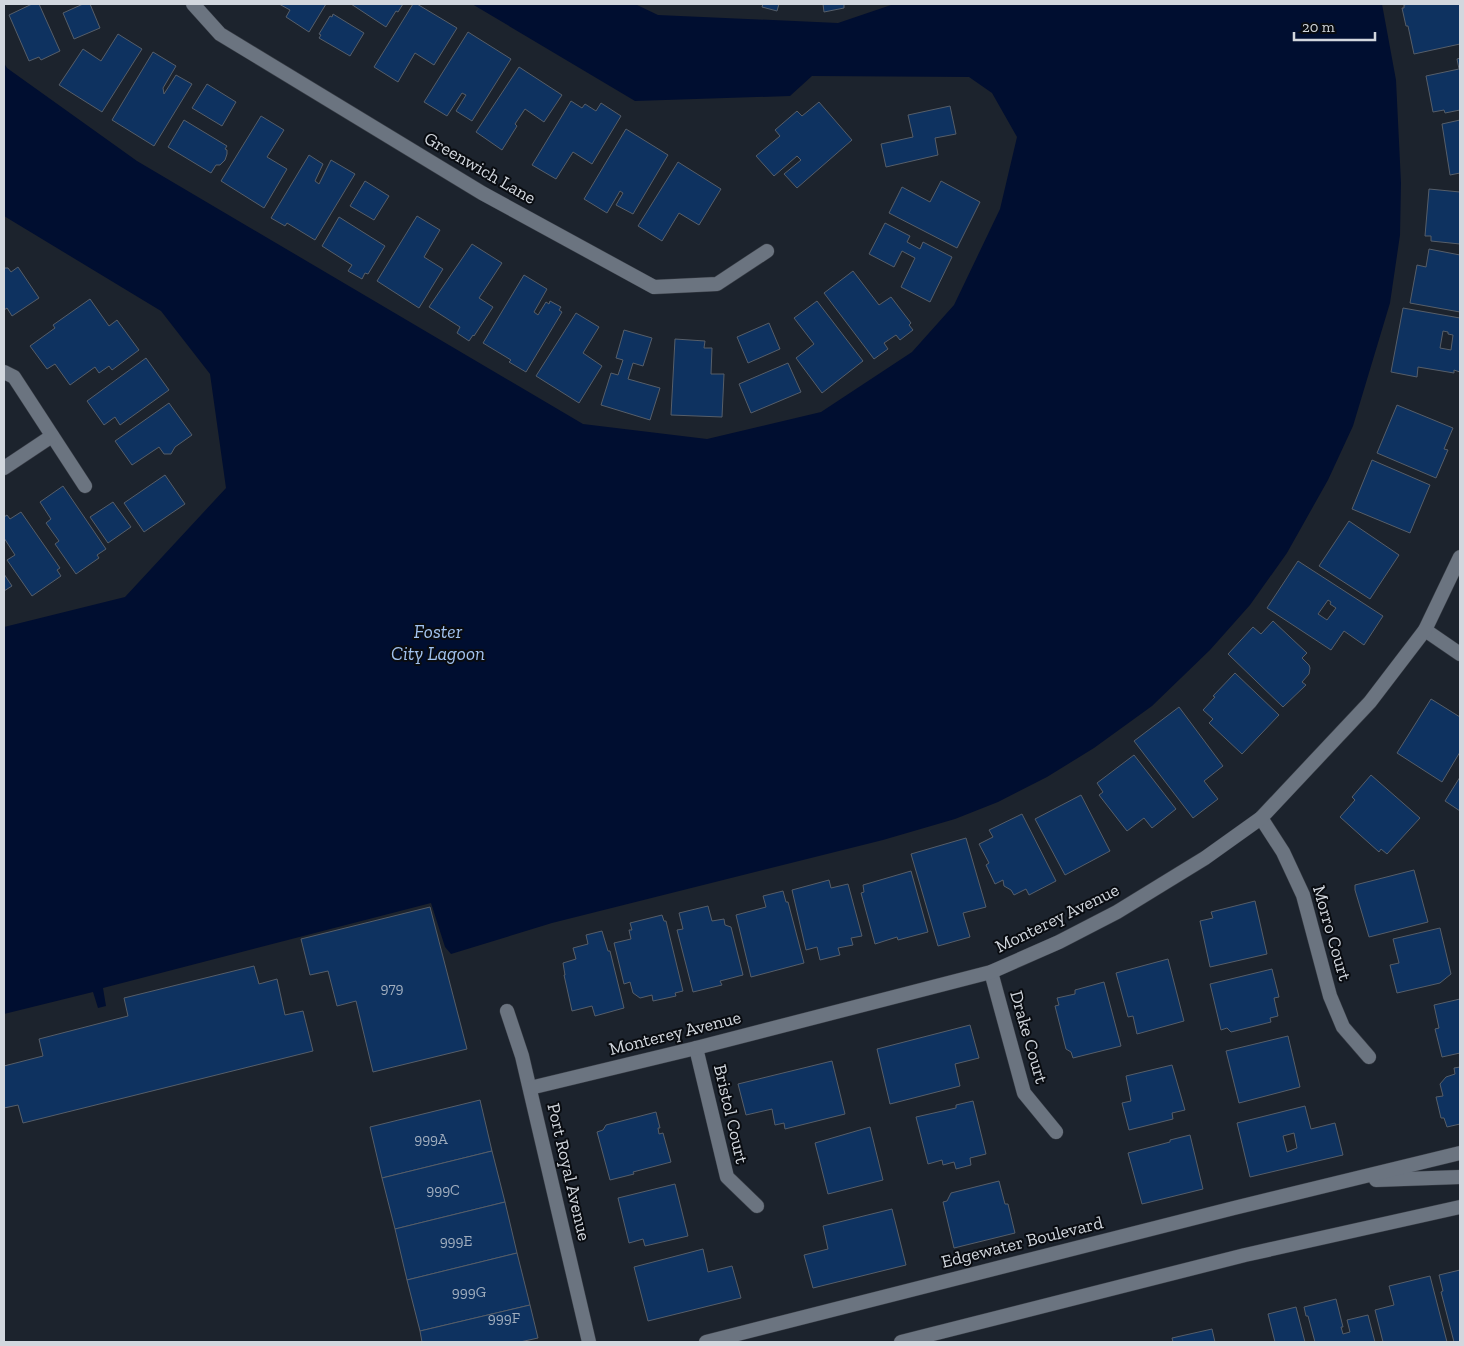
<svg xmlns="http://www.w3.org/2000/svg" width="1464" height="1346" viewBox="0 0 1464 1346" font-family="'Zilla Slab',serif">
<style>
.water{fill:#000e30}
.building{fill:#0e3260;stroke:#565e69;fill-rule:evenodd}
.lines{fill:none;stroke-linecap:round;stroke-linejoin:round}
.minor-casing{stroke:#383d45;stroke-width:15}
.tertiary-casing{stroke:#383d45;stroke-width:15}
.minor{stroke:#6b7480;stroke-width:14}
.tertiary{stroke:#6b7480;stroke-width:14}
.labels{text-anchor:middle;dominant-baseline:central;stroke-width:4;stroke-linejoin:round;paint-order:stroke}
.number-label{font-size:15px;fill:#a1aebe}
.street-label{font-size:18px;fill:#d2d7de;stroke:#090c11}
.water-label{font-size:19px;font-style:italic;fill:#a2c3f0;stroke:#090c11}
</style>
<rect width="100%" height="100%" fill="#1c232d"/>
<path class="water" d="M 472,4 L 635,4 L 658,15 L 838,23 L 894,4 L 1382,4 L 1396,80 L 1401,183 L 1400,235 L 1390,303 L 1353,426 L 1328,480 L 1287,553 L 1250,605 L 1210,650 L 1152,706 L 1094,748 L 1047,777 L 998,802 L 955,819 L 883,840 L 552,923 L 451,954 L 445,947 L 431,903 L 103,988 L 106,1006 L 98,1008 L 93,992 L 4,1014 L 4,627 L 125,597 L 226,488 L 210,374 L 161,311 L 4,216 L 4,63 L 7,68 L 137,161 L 583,424 L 707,439 L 821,412 L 912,352 L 954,305 L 1000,209 L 1017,137 L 992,93 L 969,77 L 812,76 L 790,96 L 635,101 Z"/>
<g class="building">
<path d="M 32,4 L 39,4 L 60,51 L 41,60 L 39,57 L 29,61 L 9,15 Z"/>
<path d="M 83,4 L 90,4 L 100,28 L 74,39 L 63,13 Z"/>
<path d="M 279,4 L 326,4 L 309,32 L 286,17 L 290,10 Z"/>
<path d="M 351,4 L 403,4 L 398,12 L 396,11 L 386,27 Z"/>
<path d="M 413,4 L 417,4 L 457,28 L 434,65 L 415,53 L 398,82 L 374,67 Z"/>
<path d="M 763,4 L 783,4 L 779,4 L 777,11 L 762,7 Z"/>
<path d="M 823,4 L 844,4 L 844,8 L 824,12 Z"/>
<path d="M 1408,4 L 1460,4 L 1460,44 L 1414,54 L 1408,26 L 1406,26 L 1402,8 L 1404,8 L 1404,5 Z"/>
<path d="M 333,14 L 364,33 L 350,56 L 319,38 L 321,35 L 319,34 L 330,16 L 332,17 Z"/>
<path d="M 468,32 L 511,59 L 472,121 L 456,111 L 466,95 L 462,93 L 447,116 L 424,102 Z"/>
<path d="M 118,34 L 142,49 L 102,112 L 59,85 L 83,49 L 101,61 Z"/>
<path d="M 153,52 L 176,66 L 163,88 L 164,94 L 176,75 L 192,84 L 154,146 L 112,120 Z"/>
<path d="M 1460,58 L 1460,110 L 1445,113 L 1444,110 L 1433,112 L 1426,76 L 1459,69 L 1457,59 Z"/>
<path d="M 519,67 L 562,95 L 544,122 L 525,109 L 515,124 L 517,126 L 502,150 L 476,132 Z"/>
<path d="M 207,84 L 236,102 L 222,126 L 192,108 Z"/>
<path d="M 571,101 L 582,108 L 585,104 L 596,111 L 601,103 L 621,116 L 592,164 L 573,152 L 556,179 L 532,165 Z"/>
<path d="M 819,102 L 852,140 L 797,188 L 784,174 L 801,160 L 797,156 L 774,176 L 756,156 L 780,136 L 775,130 L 797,111 L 802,116 Z"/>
<path d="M 950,106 L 956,134 L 935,138 L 938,155 L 886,167 L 881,144 L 913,137 L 908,115 Z"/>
<path d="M 261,116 L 284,130 L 267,157 L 287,169 L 264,208 L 221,181 Z"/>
<path d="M 184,120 L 227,146 L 225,149 L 227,150 L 227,154 L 225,160 L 220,165 L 216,165 L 211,173 L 168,147 Z"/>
<path d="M 1460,120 L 1460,173 L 1450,175 L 1442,124 Z"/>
<path d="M 626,129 L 668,155 L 633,214 L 616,205 L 623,193 L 620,191 L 607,213 L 584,199 Z"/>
<path d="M 309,155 L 323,164 L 315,181 L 319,184 L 331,160 L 355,174 L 315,240 L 287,223 L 285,226 L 271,218 Z"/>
<path d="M 678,162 L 721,189 L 699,225 L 679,213 L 662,241 L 638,226 Z"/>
<path d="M 365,181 L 389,196 L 374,220 L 350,206 Z"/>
<path d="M 941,181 L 980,202 L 957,248 L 889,213 L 902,187 L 930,202 Z"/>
<path d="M 1429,189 L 1460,192 L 1460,244 L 1431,241 L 1431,236 L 1425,236 Z"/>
<path d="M 417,216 L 440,230 L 424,257 L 443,269 L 419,308 L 377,281 Z"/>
<path d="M 339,217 L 385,246 L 368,274 L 365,273 L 362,279 L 348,271 L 352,265 L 322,246 Z"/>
<path d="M 885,223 L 910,236 L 907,242 L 920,249 L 923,242 L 952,257 L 930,302 L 901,287 L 915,258 L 902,251 L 894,267 L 869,254 Z"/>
<path d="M 472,244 L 502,263 L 479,298 L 493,307 L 474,336 L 473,335 L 469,341 L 457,333 L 460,327 L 429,307 Z"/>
<path d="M 1429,249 L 1460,255 L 1460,312 L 1410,303 L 1417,265 L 1426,267 Z"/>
<path d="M 18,267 L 39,298 L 12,316 L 7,308 L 4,310 L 4,268 L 8,268 L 11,272 Z"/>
<path d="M 853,271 L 879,305 L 891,297 L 911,323 L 909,325 L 913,330 L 900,340 L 896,335 L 884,343 L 888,349 L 874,359 L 824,293 Z"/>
<path d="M 524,275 L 547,289 L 534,312 L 538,315 L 546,302 L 549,304 L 550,301 L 561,307 L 559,310 L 562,312 L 526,372 L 509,362 L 511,360 L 483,343 Z"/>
<path d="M 90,299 L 109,326 L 117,320 L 139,350 L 112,370 L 109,366 L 99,373 L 95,367 L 70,385 L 55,364 L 47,369 L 30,346 L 55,328 L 53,325 Z"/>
<path d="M 817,301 L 863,361 L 822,393 L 796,358 L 814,344 L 794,318 Z"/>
<path d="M 1403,308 L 1460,318 L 1460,372 L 1454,370 L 1454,373 L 1418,367 L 1417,377 L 1391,372 ZM 1443,331 L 1448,332 L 1448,334 L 1453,335 L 1451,350 L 1440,348 Z"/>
<path d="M 576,313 L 599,327 L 583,353 L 602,366 L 579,403 L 536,376 Z"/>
<path d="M 769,323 L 780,349 L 748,363 L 737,337 Z"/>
<path d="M 624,330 L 652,338 L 643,366 L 633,363 L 628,379 L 660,388 L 650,420 L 601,405 L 611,373 L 618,375 L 623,360 L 616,358 Z"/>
<path d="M 675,339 L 705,341 L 704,348 L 712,348 L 711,374 L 724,374 L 722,417 L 671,415 Z"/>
<path d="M 146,358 L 169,390 L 120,425 L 115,417 L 104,425 L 87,401 Z"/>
<path d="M 788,363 L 801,392 L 751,413 L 739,384 Z"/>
<path d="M 169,403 L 192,435 L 175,447 L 171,454 L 164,454 L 159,447 L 132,465 L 115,441 Z"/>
<path d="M 1397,405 L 1453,428 L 1444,449 L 1448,450 L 1436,478 L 1377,453 Z"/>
<path d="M 1372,460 L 1430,485 L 1410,533 L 1352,509 Z"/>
<path d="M 165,475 L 185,504 L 144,532 L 124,503 Z"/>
<path d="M 63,486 L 106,549 L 97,555 L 99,558 L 76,574 L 55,544 L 59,541 L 46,523 L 51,519 L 40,502 Z"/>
<path d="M 113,502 L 131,527 L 108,543 L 90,517 Z"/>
<path d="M 21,512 L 60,568 L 57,570 L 61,576 L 32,596 L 7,560 L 15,555 L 4,538 L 4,517 L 7,515 L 10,519 Z"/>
<path d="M 1349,521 L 1399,555 L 1370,599 L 1319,566 Z"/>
<path d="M 1298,561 L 1383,616 L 1364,645 L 1344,631 L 1331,650 L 1267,608 ZM 1328,600 L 1331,602 L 1330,604 L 1336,608 L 1327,620 L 1318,614 Z"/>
<path d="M 4,574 L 12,586 L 4,591 Z"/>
<path d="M 1273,621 L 1307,653 L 1302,658 L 1309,665 L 1310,668 L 1309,674 L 1302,682 L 1306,685 L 1283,707 L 1228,654 L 1253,627 L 1261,634 Z"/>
<path d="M 1235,673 L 1279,715 L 1242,754 L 1209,723 L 1213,719 L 1203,710 L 1215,697 L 1213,696 Z"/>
<path d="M 1431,699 L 1460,717 L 1460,752 L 1442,782 L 1397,753 Z"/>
<path d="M 1179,707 L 1223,766 L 1204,781 L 1218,799 L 1193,818 L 1134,741 Z"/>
<path d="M 1134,755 L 1176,809 L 1152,828 L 1144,818 L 1127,831 L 1099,795 L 1103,792 L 1097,783 Z"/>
<path d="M 1371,775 L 1420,818 L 1387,854 L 1381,849 L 1379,852 L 1340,817 L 1355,800 L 1352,797 Z"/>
<path d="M 1460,777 L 1460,811 L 1445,801 Z"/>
<path d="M 1081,795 L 1110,851 L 1065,875 L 1035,819 Z"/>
<path d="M 1022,814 L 1056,881 L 1029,895 L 1026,889 L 1014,895 L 1011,890 L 1004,886 L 1003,880 L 995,884 L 986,865 L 989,863 L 979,844 L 993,837 L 989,830 Z"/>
<path d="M 966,838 L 986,907 L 963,913 L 970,937 L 938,946 L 911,854 Z"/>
<path d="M 1414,870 L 1428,922 L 1369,937 L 1355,890 L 1355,885 Z"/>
<path d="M 911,871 L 928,932 L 898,940 L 897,937 L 875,944 L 861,893 L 864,892 L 863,885 Z"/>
<path d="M 829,880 L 831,888 L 848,884 L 862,936 L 851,938 L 853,945 L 838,948 L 840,955 L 820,960 L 817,947 L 806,950 L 792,890 Z"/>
<path d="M 783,891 L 786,902 L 788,902 L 804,963 L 751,977 L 736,915 L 766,907 L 763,896 Z"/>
<path d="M 1255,901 L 1267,954 L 1210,967 L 1200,921 L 1213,918 L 1211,912 Z"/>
<path d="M 708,906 L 712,921 L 724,919 L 725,925 L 731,927 L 743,975 L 720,981 L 722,985 L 693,992 L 677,930 L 683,929 L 679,913 Z"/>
<path d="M 430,907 L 467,1049 L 373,1072 L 356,1001 L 337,1006 L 328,971 L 310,975 L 301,939 Z"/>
<path d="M 662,915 L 664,921 L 666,921 L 683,991 L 675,993 L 676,996 L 653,1001 L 652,995 L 640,998 L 633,993 L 630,982 L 624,984 L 614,943 L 631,939 L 629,930 L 632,930 L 630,923 Z"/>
<path d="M 1440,928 L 1451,974 L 1440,983 L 1397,993 L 1390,965 L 1399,963 L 1393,939 Z"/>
<path d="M 602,931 L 608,951 L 610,951 L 624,1008 L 595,1016 L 592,1006 L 572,1011 L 564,975 L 565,975 L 563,963 L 576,959 L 573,948 L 588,944 L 586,935 Z"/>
<path d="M 1168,959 L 1184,1021 L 1137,1034 L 1133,1016 L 1128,1017 L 1116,973 Z"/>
<path d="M 254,966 L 259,984 L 277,979 L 285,1015 L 303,1011 L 313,1051 L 23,1123 L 18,1105 L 4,1108 L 4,1066 L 43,1056 L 39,1039 L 128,1016 L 124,998 Z"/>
<path d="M 1272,969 L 1279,997 L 1274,998 L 1278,1016 L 1270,1018 L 1271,1022 L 1231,1032 L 1227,1028 L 1221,1030 L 1210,984 Z"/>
<path d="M 1104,982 L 1121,1046 L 1073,1058 L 1071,1052 L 1066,1049 L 1055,1006 L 1059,1005 L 1057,998 L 1075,994 L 1075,990 Z"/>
<path d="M 1460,999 L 1460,1053 L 1442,1057 L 1435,1029 L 1439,1028 L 1434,1005 Z"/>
<path d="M 970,1025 L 979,1058 L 955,1064 L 960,1086 L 890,1104 L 877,1049 Z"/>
<path d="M 1288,1036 L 1300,1087 L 1239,1103 L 1226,1051 Z"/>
<path d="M 832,1061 L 845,1114 L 785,1129 L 784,1123 L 775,1125 L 772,1109 L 746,1115 L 738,1084 Z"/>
<path d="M 1172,1065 L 1185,1110 L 1172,1113 L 1173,1119 L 1129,1130 L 1122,1103 L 1131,1101 L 1126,1076 Z"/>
<path d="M 1460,1067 L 1460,1124 L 1447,1127 L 1444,1118 L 1441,1118 L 1436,1097 L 1443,1096 L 1440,1084 L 1446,1077 L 1455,1074 L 1454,1068 Z"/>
<path d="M 480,1100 L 492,1151 L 382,1178 L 370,1127 Z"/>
<path d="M 973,1101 L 986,1154 L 970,1158 L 971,1165 L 956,1169 L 954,1162 L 943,1165 L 942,1160 L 928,1164 L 916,1117 L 956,1108 L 956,1105 Z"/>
<path d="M 1305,1106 L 1311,1129 L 1335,1123 L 1343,1155 L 1250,1177 L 1237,1123 ZM 1294,1133 L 1297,1148 L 1287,1152 L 1283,1136 Z"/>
<path d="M 656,1112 L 660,1128 L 658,1128 L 659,1134 L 663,1133 L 671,1162 L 633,1172 L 634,1174 L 610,1180 L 597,1132 L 603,1130 L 606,1125 Z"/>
<path d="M 870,1127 L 883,1180 L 828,1194 L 815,1143 Z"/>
<path d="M 1190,1135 L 1203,1189 L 1142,1204 L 1128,1153 L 1170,1142 L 1170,1140 Z"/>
<path d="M 492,1151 L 505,1202 L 395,1229 L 382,1178 Z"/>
<path d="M 999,1181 L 1005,1204 L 1008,1204 L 1015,1233 L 954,1248 L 943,1202 L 947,1201 L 951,1193 Z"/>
<path d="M 675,1184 L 688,1236 L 645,1246 L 643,1239 L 629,1243 L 618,1198 Z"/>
<path d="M 505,1202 L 517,1253 L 407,1280 L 395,1229 Z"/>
<path d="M 892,1209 L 906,1265 L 813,1288 L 804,1255 L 828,1249 L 823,1226 Z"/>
<path d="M 703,1249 L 708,1272 L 732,1266 L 741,1298 L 648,1321 L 634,1267 Z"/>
<path d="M 517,1253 L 530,1305 L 420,1331 L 407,1280 Z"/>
<path d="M 1460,1270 L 1460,1342 L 1454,1342 L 1441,1292 L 1443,1291 L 1439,1275 Z"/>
<path d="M 1430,1276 L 1447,1342 L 1383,1342 L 1375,1310 L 1394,1305 L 1389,1286 Z"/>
<path d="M 1336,1299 L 1343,1327 L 1341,1327 L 1343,1334 L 1350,1332 L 1347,1320 L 1368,1315 L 1375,1342 L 1315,1342 L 1308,1316 L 1306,1316 L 1304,1307 Z"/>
<path d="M 530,1305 L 538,1338 L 520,1342 L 422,1342 L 420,1331 Z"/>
<path d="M 1296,1307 L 1305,1342 L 1275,1342 L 1268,1314 Z"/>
<path d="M 1212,1329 L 1215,1342 L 1173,1342 L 1172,1338 Z"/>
</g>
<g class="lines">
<g class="minor-casing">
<g id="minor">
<path d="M 193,4 L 220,34 L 482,193 L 654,287 L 717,284 L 767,251"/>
<path d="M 4,372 L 14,377 L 85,486"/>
<path d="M 4,468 L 52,436"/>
<path d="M 1425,630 L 1460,654"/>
<path d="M 1261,818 L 1283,852 L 1303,895 L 1330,996 L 1343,1027 L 1369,1057"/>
<path d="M 991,972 L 1024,1093 L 1056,1132"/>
<path d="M 507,1011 L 522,1056 L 589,1342"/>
<path d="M 696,1048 L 727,1177 L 757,1206"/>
<path d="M 530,1088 L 696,1048 L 991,972 L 1059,942 L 1117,912 L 1205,858 L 1261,818 L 1370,702 L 1425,630 L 1460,557"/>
</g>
</g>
<g class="tertiary-casing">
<g id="tertiary">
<path d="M 1376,1180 L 1460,1177"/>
<path d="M 706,1342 L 1234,1208 L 1460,1153"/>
<path d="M 901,1342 L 1245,1255 L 1460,1207"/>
</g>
</g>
<use href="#minor" class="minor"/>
<use href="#tertiary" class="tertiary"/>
</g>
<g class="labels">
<g class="number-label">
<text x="392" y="988">979</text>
<text x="431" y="1139">999A</text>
<text x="443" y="1190">999C</text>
<text x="456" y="1241">999E</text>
<text x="469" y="1292">999G</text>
<text x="504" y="1318">999F</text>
</g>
<g class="street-label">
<text transform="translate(480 168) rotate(30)">Greenwich Lane</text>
<text transform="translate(1057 918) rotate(-26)">Monterey Avenue</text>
<text transform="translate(1332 933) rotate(74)">Morro Court</text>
<text transform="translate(675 1033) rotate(-14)">Monterey Avenue</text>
<text transform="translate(1029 1037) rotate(74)">Drake Court</text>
<text transform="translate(731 1114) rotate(77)">Bristol Court</text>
<text transform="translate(569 1172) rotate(77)">Port Royal Avenue</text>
<text transform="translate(1022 1242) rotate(-14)">Edgewater Boulevard</text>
</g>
<g class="water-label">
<text x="438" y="631">Foster<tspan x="438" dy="22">City Lagoon</tspan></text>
</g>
</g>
<rect width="1464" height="1346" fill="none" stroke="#d2d7de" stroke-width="10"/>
<path d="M1294 32v8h81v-8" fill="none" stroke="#d2d7de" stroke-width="2.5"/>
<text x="1302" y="32" font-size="15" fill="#d2d7de" stroke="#090c11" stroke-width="4" paint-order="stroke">20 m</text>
</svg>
